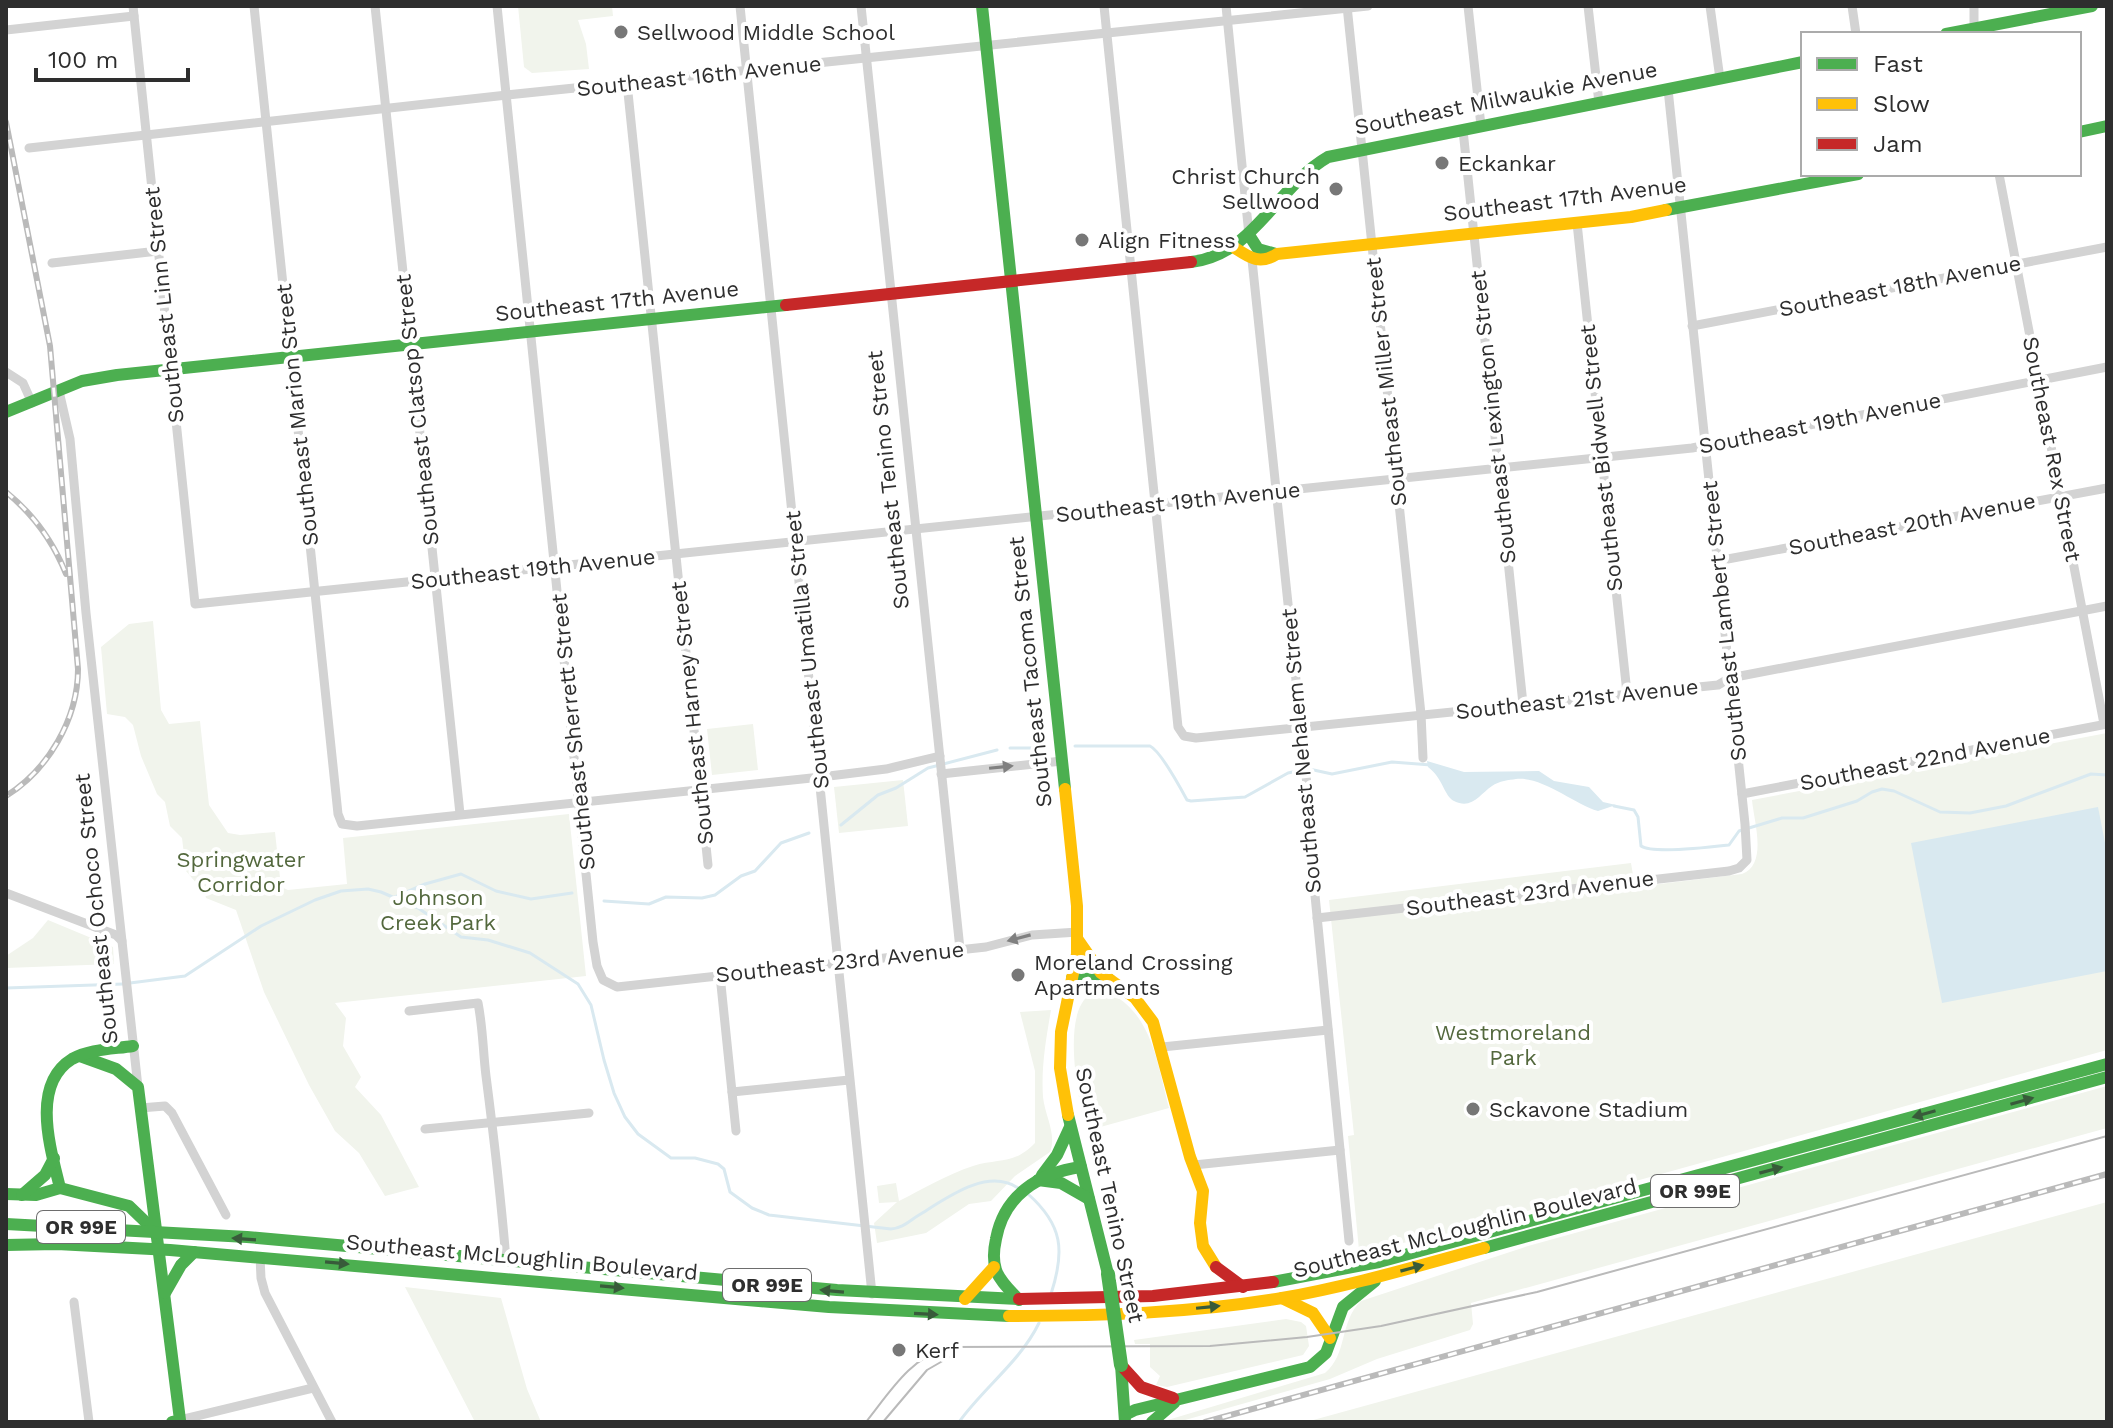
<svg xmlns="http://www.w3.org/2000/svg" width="2113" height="1428" viewBox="0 0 2113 1428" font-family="'Work Sans',sans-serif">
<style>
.green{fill:#f1f4ec}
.water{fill:#d9e9f0}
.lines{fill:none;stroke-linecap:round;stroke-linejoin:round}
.stream{stroke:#d9e9f0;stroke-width:3}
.street{stroke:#d3d3d3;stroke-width:9}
.fast{stroke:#4caf50;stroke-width:12}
.slow{stroke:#ffc107;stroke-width:12}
.jam{stroke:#c62828;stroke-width:12}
.tram{stroke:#bababa;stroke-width:2}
.rail-casing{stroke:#bababa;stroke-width:6}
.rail{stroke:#fff;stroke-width:3;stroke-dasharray:9;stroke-linecap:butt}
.fast-bridge{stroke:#4caf50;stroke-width:14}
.oneway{fill:#808080}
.oneway2{fill:#385b3a}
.poi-dot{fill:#777;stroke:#fff;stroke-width:3}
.labels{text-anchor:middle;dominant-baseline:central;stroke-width:8;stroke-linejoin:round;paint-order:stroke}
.shield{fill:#fff;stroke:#6d6d6d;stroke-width:2}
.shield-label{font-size:20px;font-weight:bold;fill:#2e2e2e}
.poi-label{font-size:22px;fill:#2e2e2e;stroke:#fff;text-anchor:start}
.street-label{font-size:22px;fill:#2e2e2e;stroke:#fff}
.park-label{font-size:22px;fill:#53683d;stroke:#fff}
</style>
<rect width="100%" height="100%" fill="#fff"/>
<g class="green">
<path d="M 518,6 L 612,6 L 613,16 L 578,20 L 586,44 L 589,69 L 532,73 L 524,67 Z"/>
<path d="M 153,621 L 161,710 L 169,724 L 200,721 L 209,805 L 228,833 L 240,835 L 275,832 L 281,887 L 288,890 L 347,884 L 343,838 L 569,814 L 586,976 L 335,1003 L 346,1018 L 343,1046 L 361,1077 L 355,1087 L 381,1115 L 419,1187 L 385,1196 L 359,1153 L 335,1131 L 309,1085 L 264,992 L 236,910 L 206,898 L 203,885 L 197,884 L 186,871 L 182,838 L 170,826 L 165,802 L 157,794 L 141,756 L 133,725 L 125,717 L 107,714 L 101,647 L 129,624 Z"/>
<path d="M 753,724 L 758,770 L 712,775 L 707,729 Z"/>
<path d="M 2107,733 L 2107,1050 L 1427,1239 L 1359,1250 L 1348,1136 L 1354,1135 L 1329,900 L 1631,863 L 1635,887 L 1742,874 C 1768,864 1754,822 1752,800 Z"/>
<path d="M 903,780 L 908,826 L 839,833 L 834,787 Z"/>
<path d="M 48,920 L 113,947 L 114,964 L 6,968 L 6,956 L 33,938 Z"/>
<path d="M 1103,990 C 1152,1009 1157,1063 1169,1108 L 1086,1131 C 1079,1101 1055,993 1103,990 Z"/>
<path d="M 1051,1010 C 1046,1039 1041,1068 1043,1097 C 1045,1116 1057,1134 1050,1152 L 1015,1176 L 991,1201 L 969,1204 L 926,1233 L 877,1243 L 874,1223 L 897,1202 L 879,1203 L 877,1186 L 896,1183 L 899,1201 C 923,1189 948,1174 973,1166 C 999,1158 1014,1165 1035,1143 L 1035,1071 L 1020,1012 Z"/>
<path d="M 2107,1086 L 2107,1128 L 1471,1303 L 1473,1324 L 1470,1330 L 1377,1359 L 1330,1379 L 1178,1422 L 1161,1422 L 1325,1373 C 1348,1354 1339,1322 1361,1301 L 1528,1246 Z"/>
<path d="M 2107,1202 L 2107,1422 L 1306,1422 Z"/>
<path d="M 405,1287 L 501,1298 L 527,1389 L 541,1422 L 475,1422 Z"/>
<path d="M 1286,1319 L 1301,1322 L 1306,1326 L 1309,1346 L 1303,1355 L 1167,1387 L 1156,1385 L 1160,1376 L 1150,1367 L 1150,1344 L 1135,1344 L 1134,1340 Z"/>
</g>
<g class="water">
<path d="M 1427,761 L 1464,772 L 1539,771 L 1554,781 L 1589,787 L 1603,802 L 1616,805 L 1598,811 C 1574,804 1542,776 1516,779 C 1509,780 1499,781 1492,786 C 1480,794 1472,810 1454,801 C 1444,796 1443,778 1428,767 Z"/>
<path d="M 2098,807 L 2107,853 L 2107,971 L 1942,1003 L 1911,843 Z"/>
</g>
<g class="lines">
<g class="stream">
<path d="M 1075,746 L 1150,746 C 1160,751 1180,787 1187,800 L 1191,801 L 1245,797 L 1288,773 L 1302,770"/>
<path d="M 1010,748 L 1043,748"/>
<path d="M 1309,769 L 1332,774 L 1392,762 L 1431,765"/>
<path d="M 1614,806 L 1634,810 L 1638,817 L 1641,846 C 1653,854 1712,847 1729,845 L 1739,831 L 1782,818 L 1803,818 L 1857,801 L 1872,792 L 1882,789 L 1894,791 L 1940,812 L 1970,813 L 2006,806 L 2091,774 L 2107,775"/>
<path d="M 841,825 L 878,795 L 896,788 L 928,768 L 997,750"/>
<path d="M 395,897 L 425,884 L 461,874 L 496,891 L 531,899 L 572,893"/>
<path d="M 604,901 L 649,904 L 666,897 L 702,898 L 715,895 L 741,876 L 755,871 L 781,843 L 809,833"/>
<path d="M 130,983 L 185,976 L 261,926 L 315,900 L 341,891 L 368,889 L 381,892 L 418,908 L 461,937 L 488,940 L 530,953 L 578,984 L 591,1005 L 604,1060 L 614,1093 L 625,1117 L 638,1134 L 671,1158 L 695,1158 L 718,1164 L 724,1169 L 730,1192 L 752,1208 L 769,1215 L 891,1229 C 903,1228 909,1221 919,1215 C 945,1199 987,1167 1018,1188"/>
<path d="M 6,988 L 123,984"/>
<path d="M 1028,1194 C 1063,1225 1065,1251 1051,1294"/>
<path d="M 959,1422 C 984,1387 1020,1362 1039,1323"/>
</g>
<g class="street">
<path d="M 133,6 L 195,604 L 1692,448 L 2107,367"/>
<path d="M 254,6 L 338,814 L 342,824 L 357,826 L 821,777 L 886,769 L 940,756"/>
<path d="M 375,6 L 460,814"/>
<path d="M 497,6 L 593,942 L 597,966 L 603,980 L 617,987 L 986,947 L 1032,935 L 1078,932"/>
<path d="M 740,6 L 872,1294"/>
<path d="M 861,6 L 960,949"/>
<path d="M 1104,6 L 1178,727 L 1184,736 L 1196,738 L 1718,685 L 1730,678 L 2107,606"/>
<path d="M 1226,6 L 1249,235"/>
<path d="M 1347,6 L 1421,714 L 1423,758"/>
<path d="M 1468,6 L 1481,126"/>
<path d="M 1588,6 L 1599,103"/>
<path d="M 1710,6 L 1720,79"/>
<path d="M 1852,6 L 1856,34"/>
<path d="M 6,30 L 134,16"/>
<path d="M 1974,34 L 1974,6"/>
<path d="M 627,83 L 708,865"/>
<path d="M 1463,130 L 1523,704"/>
<path d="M 29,148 L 507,95 L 1368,6"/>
<path d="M 1999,174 L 2104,724"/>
<path d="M 1577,223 L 1627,693"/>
<path d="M 1252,260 L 1307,785 L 1306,804 L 1349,1241"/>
<path d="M 52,263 L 158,251"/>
<path d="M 1692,326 L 2107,247"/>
<path d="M 6,372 L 23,383 L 32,403"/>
<path d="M 59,391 L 70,439 L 86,613 L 138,1087"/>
<path d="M 1717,561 L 2107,488"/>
<path d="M 941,774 L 1062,761"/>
<path d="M 1742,794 L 2107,724"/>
<path d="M 6,893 L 116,935 L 122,941"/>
<path d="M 1317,918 L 1729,871 L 1739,868 L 1747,860 L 1745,824 L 1668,89"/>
<path d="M 720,975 L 736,1131"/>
<path d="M 409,1011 L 478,1003 C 483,1028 483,1052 486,1076 C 494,1138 501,1199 506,1260"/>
<path d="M 1162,1047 L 1328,1030"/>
<path d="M 732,1092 L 849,1080"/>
<path d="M 140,1108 L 165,1106 L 172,1113 L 226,1215"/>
<path d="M 425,1129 L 589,1113"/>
<path d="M 1194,1165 L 1340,1150"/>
<path d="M 260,1257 L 261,1278 L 265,1293 L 332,1422"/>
<path d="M 74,1302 L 89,1422"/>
<path d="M 181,1422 L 180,1420 L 313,1388"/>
</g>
<g class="fast">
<path d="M 982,6 L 1065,789"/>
<path d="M 1946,34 L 2092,6"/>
<path d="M 2079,132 L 2107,126"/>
<path d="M 1666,210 L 1858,174"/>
<path d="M 1249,235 L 1258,249 L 1276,254"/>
<path d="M 1191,262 C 1254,255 1276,187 1328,157 L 1803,62"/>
<path d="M 6,412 L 82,381 L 117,375 L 786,305"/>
<path d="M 1072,978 L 1110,980"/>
<path d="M 80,1056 L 116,1069 L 138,1087 L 180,1420 L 172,1422"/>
<path d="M 1068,1115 L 1108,1274"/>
<path d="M 1042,1175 L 1057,1155 L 1070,1127"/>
<path d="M 1038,1180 L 1061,1183 L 1089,1199"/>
<path d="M 60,1188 L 129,1206 L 156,1232"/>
<path d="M 6,1194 L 36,1195 L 60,1188 C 51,1150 30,1085 72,1059 C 89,1049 114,1049 133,1046"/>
<path d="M 22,1195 L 45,1175 L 54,1158"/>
<path d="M 6,1224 L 247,1237 L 837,1290 L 1019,1299"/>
<path d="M 6,1245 L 57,1244 L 170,1250 L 829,1307 L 1009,1316"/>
<path d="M 1484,1248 L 2107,1077"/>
<path d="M 1273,1282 L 1379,1262 L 2107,1064"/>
<path d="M 165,1293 L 181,1265 L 194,1252"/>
<path d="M 1019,1300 C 1011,1291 1000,1282 996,1270 C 993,1261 994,1248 996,1239 C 1004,1195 1039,1173 1081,1167"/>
<path d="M 1121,1365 L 1125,1422"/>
<path d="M 1125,1415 L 1135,1410 L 1310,1367 L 1326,1353 L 1343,1307 L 1375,1281"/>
<path d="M 1152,1422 L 1174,1403"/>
</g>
<g class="slow">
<path d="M 1235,248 C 1250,258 1260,265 1277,254 L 1631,217 L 1666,210"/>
<path d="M 1065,789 L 1077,906 L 1077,954 L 1061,1032 L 1060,1068 L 1068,1115"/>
<path d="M 1078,940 L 1101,973 L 1135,998 L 1153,1022 L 1190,1157 L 1203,1191 L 1200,1223 L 1203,1246 L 1216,1267"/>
<path d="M 1282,1298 L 1313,1313 L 1330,1338"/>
<path d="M 965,1299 L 994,1267"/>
<path d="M 1009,1316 C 1100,1316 1193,1313 1282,1298 C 1351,1286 1417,1266 1484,1248"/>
</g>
<g class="jam">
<path d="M 786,305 L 1191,262"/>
<path d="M 1216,1267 L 1243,1287"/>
<path d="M 1019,1299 L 1153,1296 L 1273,1282"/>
<path d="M 1121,1365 L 1141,1387 L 1173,1398"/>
</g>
<g class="tram">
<path d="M 866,1422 C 890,1392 910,1358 948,1347 L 1210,1346 L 1307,1337 L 1381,1326 L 1537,1292 L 2107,1136"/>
<path d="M 883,1422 L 927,1370 L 953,1355"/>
</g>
<g class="rail-casing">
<g id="rail">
<path d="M 6,122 L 50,346 L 78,669 C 78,719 48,770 6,796"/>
<path d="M 6,492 C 33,514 53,541 66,574"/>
<path d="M 1205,1422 L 2107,1174"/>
</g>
</g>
<use href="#rail" class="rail"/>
<path class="fast-bridge" d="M 1108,1274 L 1121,1365"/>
</g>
<defs><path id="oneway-solid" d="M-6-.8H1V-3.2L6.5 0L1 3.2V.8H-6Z" transform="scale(2)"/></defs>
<g class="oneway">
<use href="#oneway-solid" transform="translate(1001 767) rotate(-6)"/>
<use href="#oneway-solid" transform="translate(1019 938) rotate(165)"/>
</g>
<g class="oneway2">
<use href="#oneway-solid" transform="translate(2022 1101) rotate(-16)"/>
<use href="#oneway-solid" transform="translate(1924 1114) rotate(164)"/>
<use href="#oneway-solid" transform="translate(1771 1170) rotate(-15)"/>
<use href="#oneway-solid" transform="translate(244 1239) rotate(-176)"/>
<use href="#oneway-solid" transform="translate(337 1263) rotate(5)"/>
<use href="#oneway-solid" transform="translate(1412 1268) rotate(-15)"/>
<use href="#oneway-solid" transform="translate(612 1287) rotate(5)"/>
<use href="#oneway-solid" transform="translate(832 1291) rotate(-175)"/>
<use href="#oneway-solid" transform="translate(1208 1307) rotate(-6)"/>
<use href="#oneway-solid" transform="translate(926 1314) rotate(3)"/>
</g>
<g class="poi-dot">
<circle cx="621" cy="32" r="8"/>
<circle cx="1442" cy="163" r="8"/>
<circle cx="1336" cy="189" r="8"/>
<circle cx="1082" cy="240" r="8"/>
<circle cx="1018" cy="975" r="8"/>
<circle cx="1473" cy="1109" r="8"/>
<circle cx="899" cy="1350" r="8"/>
</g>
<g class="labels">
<g class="shield">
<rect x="1651" y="1175" width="88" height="32" rx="6"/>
<rect x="37" y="1211" width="88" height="32" rx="6"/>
<rect x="723" y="1269" width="88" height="32" rx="6"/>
</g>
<g class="shield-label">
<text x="1695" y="1191">OR 99E</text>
<text x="81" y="1227">OR 99E</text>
<text x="767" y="1285">OR 99E</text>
</g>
<g class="poi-label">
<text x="637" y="32">Sellwood Middle School</text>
<text x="1458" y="163">Eckankar</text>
<text x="1320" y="176" text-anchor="end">Christ Church<tspan x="1320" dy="25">Sellwood</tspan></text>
<text x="1098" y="240">Align Fitness</text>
<text x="1034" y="962">Moreland Crossing<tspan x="1034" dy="25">Apartments</tspan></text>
<text x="1489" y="1109">Sckavone Stadium</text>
<text x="915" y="1350">Kerf</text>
</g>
<g class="street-label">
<text transform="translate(699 76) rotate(-6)">Southeast 16th Avenue</text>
<text transform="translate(1506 98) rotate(-11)">Southeast Milwaukie Avenue</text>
<text transform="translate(1565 199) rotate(-7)">Southeast 17th Avenue</text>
<text transform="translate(1900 286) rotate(-11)">Southeast 18th Avenue</text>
<text transform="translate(617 301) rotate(-6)">Southeast 17th Avenue</text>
<text transform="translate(164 305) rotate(-96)">Southeast Linn Street</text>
<text transform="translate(1386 382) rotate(-96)">Southeast Miller Street</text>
<text transform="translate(417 410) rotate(-96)">Southeast Clatsop Street</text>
<text transform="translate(297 415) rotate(-96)">Southeast Marion Street</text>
<text transform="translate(1493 417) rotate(-96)">Southeast Lexington Street</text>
<text transform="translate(1820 423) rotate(-11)">Southeast 19th Avenue</text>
<text transform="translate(2052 449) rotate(79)">Southeast Rex Street</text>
<text transform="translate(1601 458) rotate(-96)">Southeast Bidwell Street</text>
<text transform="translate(888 480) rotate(-96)">Southeast Tenino Street</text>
<text transform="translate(1178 502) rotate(-6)">Southeast 19th Avenue</text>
<text transform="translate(1912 524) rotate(-11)">Southeast 20th Avenue</text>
<text transform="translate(533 569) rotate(-6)">Southeast 19th Avenue</text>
<text transform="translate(1724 621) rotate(-96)">Southeast Lambert Street</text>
<text transform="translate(807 650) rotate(-96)">Southeast Umatilla Street</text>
<text transform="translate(1030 672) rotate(-96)">Southeast Tacoma Street</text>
<text transform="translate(1577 699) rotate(-6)">Southeast 21st Avenue</text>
<text transform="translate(692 713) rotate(-96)">Southeast Harney Street</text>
<text transform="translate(573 732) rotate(-96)">Southeast Sherrett Street</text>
<text transform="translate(1301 751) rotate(-95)">Southeast Nehalem Street</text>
<text transform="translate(1925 759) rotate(-11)">Southeast 22nd Avenue</text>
<text transform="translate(1530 893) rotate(-7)">Southeast 23rd Avenue</text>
<text transform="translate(96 909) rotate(-96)">Southeast Ochoco Street</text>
<text transform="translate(840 962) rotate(-6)">Southeast 23rd Avenue</text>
<text transform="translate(1110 1195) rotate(78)">Southeast Tenino Street</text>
<text transform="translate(1465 1228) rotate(-14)">Southeast McLoughlin Boulevard</text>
<text transform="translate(522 1257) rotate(5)">Southeast McLoughlin Boulevard</text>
</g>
<g class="park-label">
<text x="241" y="859">Springwater<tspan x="241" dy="25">Corridor</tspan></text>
<text x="438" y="897">Johnson<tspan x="438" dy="25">Creek Park</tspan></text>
<text x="1513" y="1032">Westmoreland<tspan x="1513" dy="25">Park</tspan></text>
</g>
</g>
<rect width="2113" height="1428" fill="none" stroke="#2e2e2e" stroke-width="16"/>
<rect x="1801" y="32" width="280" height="144" fill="#ffffff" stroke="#ababab" stroke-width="2"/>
<rect x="1817" y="58" width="40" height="12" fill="#4caf50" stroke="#ababab" stroke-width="2"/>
<text x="1873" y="72" font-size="24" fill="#2e2e2e">Fast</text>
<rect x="1817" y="98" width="40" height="12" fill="#ffc107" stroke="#ababab" stroke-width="2"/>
<text x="1873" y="112" font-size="24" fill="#2e2e2e">Slow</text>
<rect x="1817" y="138" width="40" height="12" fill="#c62828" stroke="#ababab" stroke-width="2"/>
<text x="1873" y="152" font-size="24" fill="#2e2e2e">Jam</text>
<path d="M36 68v12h152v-12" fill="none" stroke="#2e2e2e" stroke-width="4"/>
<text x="48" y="68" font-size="24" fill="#2e2e2e" stroke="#ffffff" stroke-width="6" paint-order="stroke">100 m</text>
</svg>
